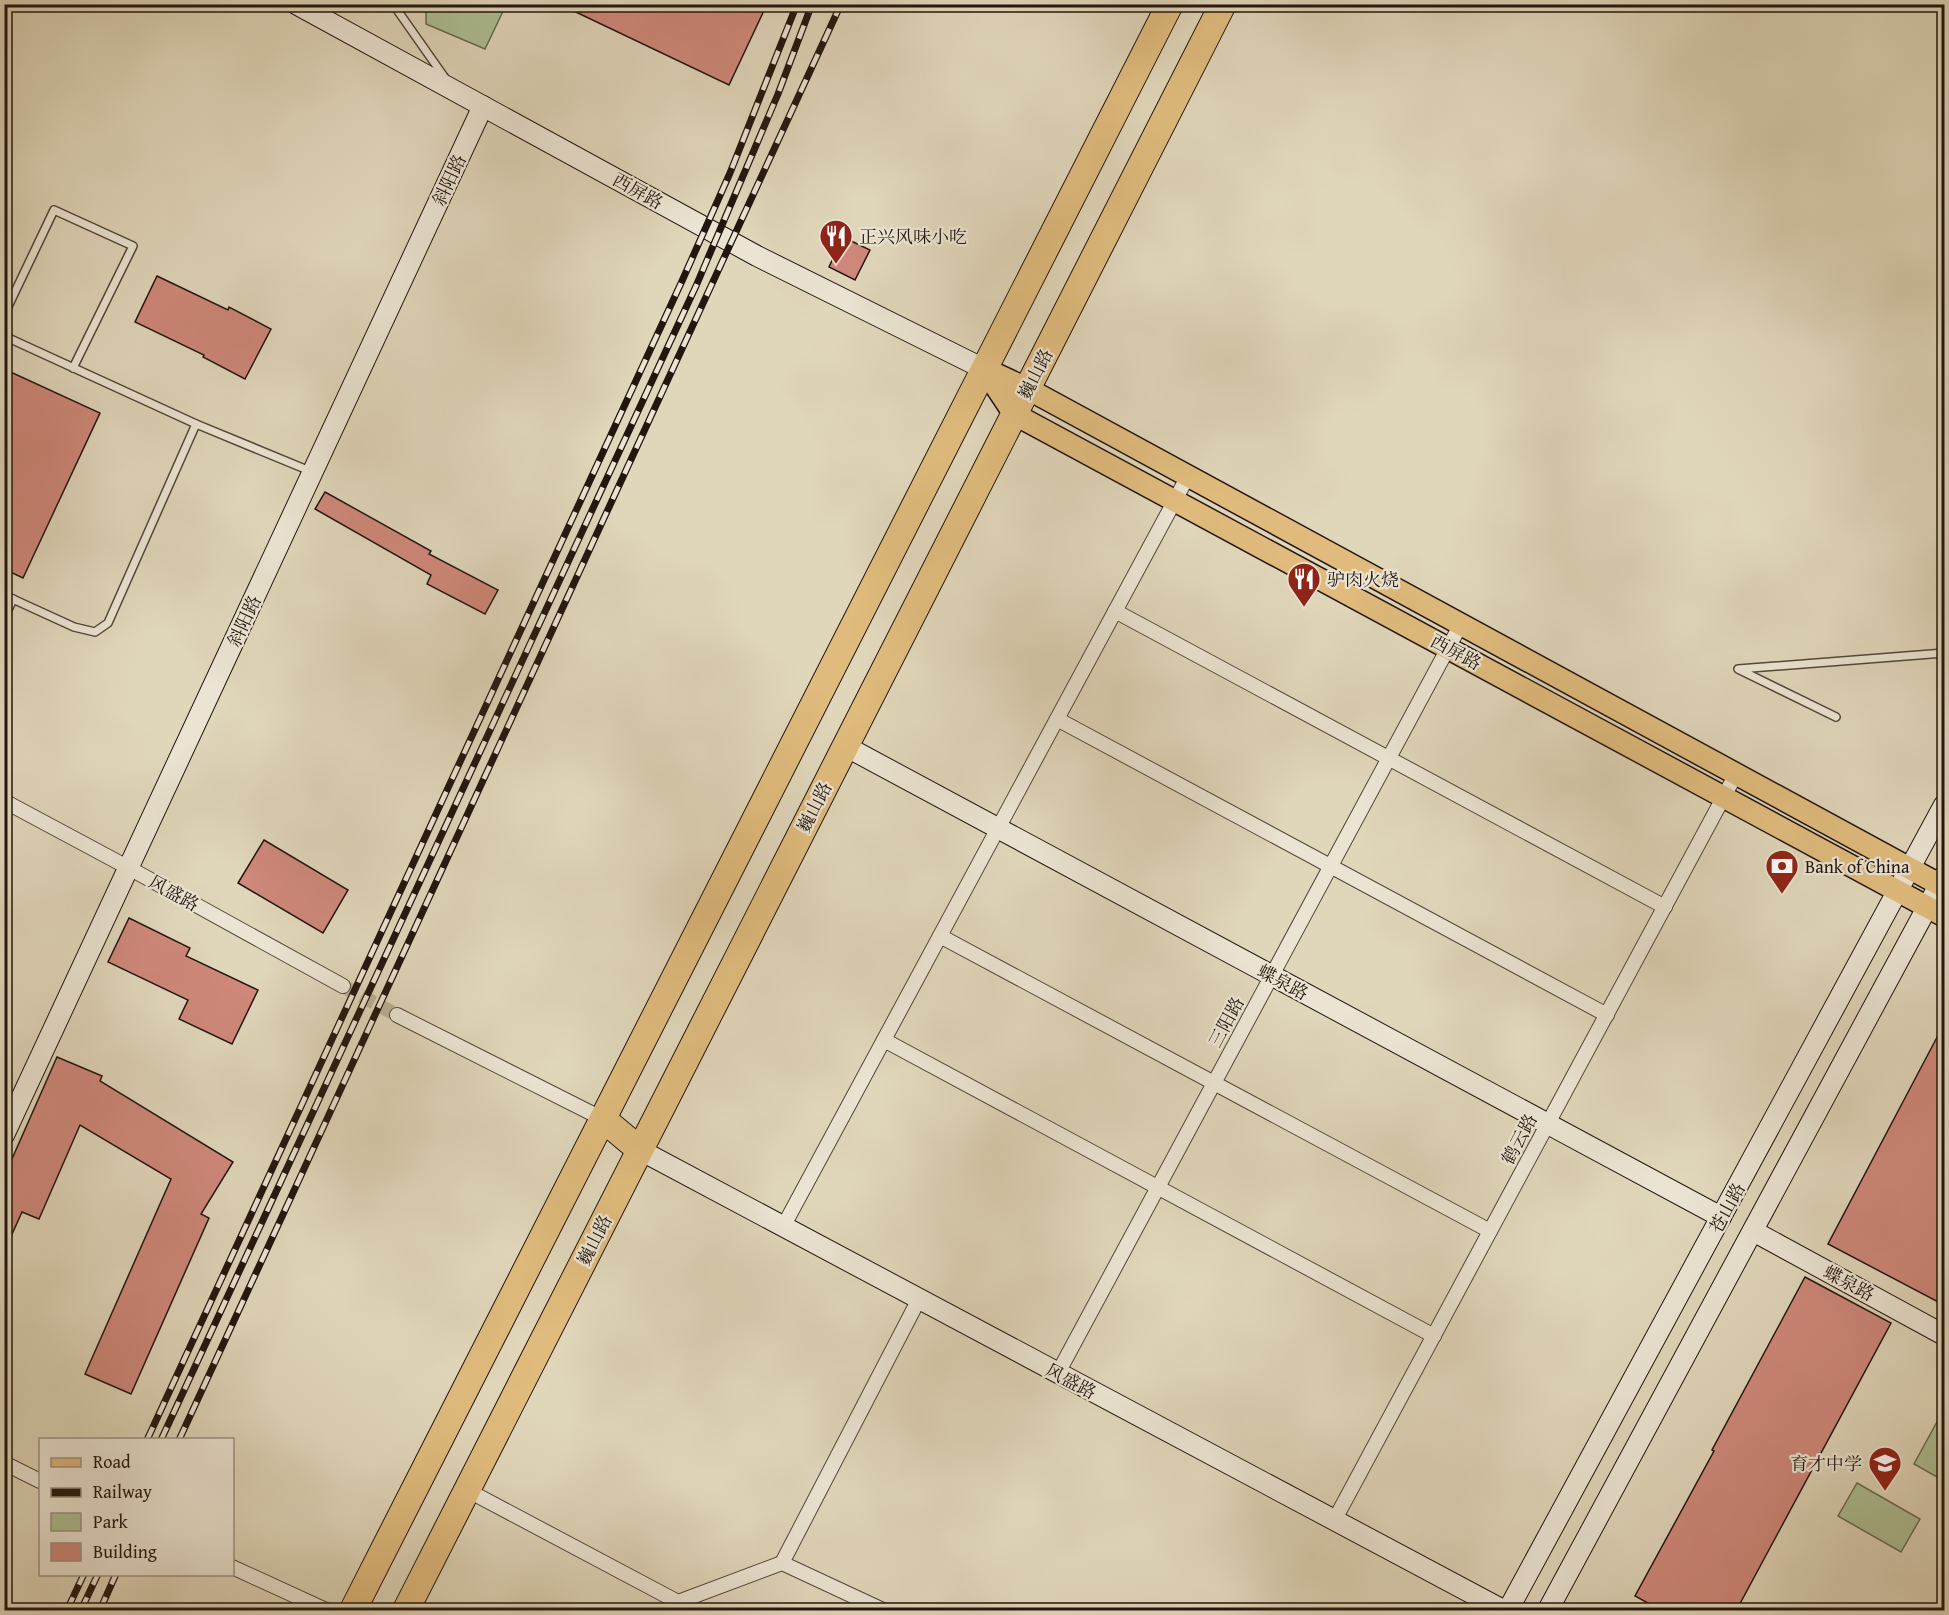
<svg xmlns="http://www.w3.org/2000/svg" width="1949" height="1615" viewBox="0 0 1949 1615" font-family="'Gentium Book Plus','Noto Serif SC',serif">
<style>
.green{fill:#adbf94;stroke:#686a52;stroke-width:1.5}
.building{fill:#cf887b;stroke:#22160f;stroke-width:1.5}
.lines{fill:none;stroke-linecap:round;stroke-linejoin:round}
.street-tunnel{stroke:#bab098;stroke-width:14;stroke-dasharray:14 7;stroke-linecap:butt}
.lane-casing{stroke:#52463a;stroke-width:10}
.street-casing{stroke:#52463a;stroke-width:16}
.secondary-casing{stroke:#22160f;stroke-width:22}
.primary-casing{stroke:#22160f;stroke-width:24}
.highway-casing{stroke:#22160f;stroke-width:28}
.lane{stroke:#ebe4d2;stroke-width:7}
.street{stroke:#ebe4d2;stroke-width:14}
.secondary{stroke:#ebe4d2;stroke-width:20}
.primary{stroke:#e0bb7d;stroke-width:21}
.highway{stroke:#e0bb7d;stroke-width:26}
.rail-casing{stroke:#22160f;stroke-width:7}
.rail{stroke:#ebe4d2;stroke-width:4.5;stroke-dasharray:14;stroke-linecap:butt}
.labels{text-anchor:middle;dominant-baseline:central;stroke-width:4.5;stroke-linejoin:round;paint-order:stroke}
.street-label{font-size:18px;fill:#22160f;stroke:#ebe4d2}
.poi-label{font-size:18px;fill:#22160f;stroke:#ebe4d2;text-anchor:start}
</style>
<rect width="100%" height="100%" fill="#e0d6ba"/>
<filter id="stains"><feTurbulence type="fractalNoise" baseFrequency=".00333" numOctaves="4"/><feColorMatrix values="0 0 0 0 .2 0 0 0 0 .09 0 0 0 0 .02 0 0 0 .5 -.17"/></filter>
<radialGradient id="worn" r=".72"><stop offset=".6" stop-color="#630" stop-opacity="0"/><stop offset="1" stop-color="#630" stop-opacity=".3"/></radialGradient>
<g class="green">
<path d="M 426,5 L 426,4 L 506,5 L 485,49 L 426,24 Z"/>
<path d="M 1944,1409 L 1944,1481 L 1914,1464 Z"/>
<path d="M 1857,1483 L 1920,1519 L 1901,1552 L 1838,1516 Z"/>
</g>
<g class="building">
<path d="M 559,4 L 767,4 L 729,85 Z"/>
<path d="M 843,237 L 870,250 L 855,280 L 829,267 Z"/>
<path d="M 157,276 L 228,310 L 229,307 L 271,329 L 245,379 L 203,357 L 204,355 L 135,322 Z"/>
<path d="M 4,369 L 100,413 L 23,578 L 4,569 Z"/>
<path d="M 325,492 L 431,551 L 429,554 L 498,590 L 485,614 L 427,584 L 431,575 L 315,509 Z"/>
<path d="M 264,840 L 348,890 L 323,933 L 238,883 Z"/>
<path d="M 129,918 L 190,948 L 186,956 L 258,990 L 232,1044 L 179,1019 L 188,1000 L 108,962 Z"/>
<path d="M 1944,1024 L 1944,1305 L 1828,1244 Z"/>
<path d="M 57,1057 L 102,1076 L 100,1081 L 233,1162 L 201,1214 L 209,1218 L 131,1394 L 85,1374 L 171,1179 L 80,1125 L 39,1219 L 22,1212 L 4,1252 L 4,1177 Z"/>
<path d="M 1805,1277 L 1891,1323 L 1736,1611 L 1644,1611 L 1648,1603 L 1635,1596 L 1714,1451 L 1712,1450 Z"/>
</g>
<g class="lines">
<path class="street-tunnel" d="M 343,986 L 397,1015"/>
<g class="lane-casing">
<g id="lane">
<path d="M 393,4 L 445,78"/>
<path d="M 4,315 L 54,210 L 133,246 L 73,368"/>
<path d="M 4,336 L 196,424 L 310,471"/>
<path d="M 4,595 L 74,627 L 95,632 L 108,623 L 196,424"/>
<path d="M 4,619 L 13,599"/>
<path d="M 1836,717 L 1738,669 L 1944,653"/>
</g>
</g>
<g class="street-casing">
<g id="street">
<path d="M 1115,611 L 1665,907"/>
<path d="M 1057,719 L 1607,1015"/>
<path d="M 4,801 L 129,868 L 343,986"/>
<path d="M 940,936 L 1490,1231"/>
<path d="M 397,1015 L 603,1119"/>
<path d="M 884,1040 L 1434,1336"/>
<path d="M 783,1227 L 1188,476"/>
<path d="M 1058,1373 L 1461,624"/>
<path d="M 4,1463 L 40,1481"/>
<path d="M 467,1490 L 678,1602 L 782,1563"/>
<path d="M 1334,1521 L 1736,774"/>
<path d="M 232,1567 L 326,1610"/>
<path d="M 883,1610 L 782,1563 L 919,1299"/>
</g>
</g>
<g class="secondary-casing">
<g id="secondary">
<path d="M 296,4 L 757,256 L 984,369"/>
<path d="M 845,746 L 1721,1217"/>
<path d="M 4,1135 L 483,106"/>
<path d="M 640,1150 L 1503,1610"/>
<path d="M 1753,1231 L 1944,1335"/>
<path d="M 1508,1610 L 1944,805"/>
<path d="M 1548,1610 L 1944,876"/>
</g>
</g>
<g class="primary-casing">
<g id="primary">
<path d="M 984,369 L 1014,414 L 1944,916"/>
<path d="M 985,369 L 1028,389 L 1944,887"/>
</g>
</g>
<g class="highway-casing">
<g id="highway">
<path d="M 603,1119 L 640,1150"/>
<path d="M 353,1610 L 1170,4"/>
<path d="M 406,1610 L 1223,4"/>
</g>
</g>
<use href="#lane" class="lane"/>
<use href="#street" class="street"/>
<use href="#secondary" class="secondary"/>
<use href="#primary" class="primary"/>
<use href="#highway" class="highway"/>
<g class="rail-casing">
<g id="rail">
<path d="M 147,1440 L 682,281 L 730,173 L 797,4"/>
<path d="M 161,1440 L 696,286 L 778,94 L 812,4"/>
<path d="M 179,1440 L 841,4"/>
<path d="M 67,1610 L 84,1574"/>
<path d="M 81,1610 L 98,1574"/>
<path d="M 100,1610 L 116,1574"/>
</g>
</g>
<use href="#rail" class="rail"/>
</g>
<defs>
<g id="restaurant-pin" transform="scale(1.725)"><path d="M0 17L-7.5 6A9.5 9.5 0 1 1 7.5 6Z" fill="#8f2418" stroke="#ebe4d2"/><path d="M-5-6h1v4h1v-4h1v4h1v-4h1v5L-1.5 .5V6h-2V.5L-5-1ZM5-6V6H3V1.5H1.5Q1.5-4 5-6Z" fill="#fff"/></g>
<g id="bank-pin" transform="scale(1.725)"><path d="M0 17L-7.5 6A9.5 9.5 0 1 1 7.5 6Z" fill="#8f2418" stroke="#ebe4d2"/><path d="M-6-4H6V4H-6ZM0-2.3a2.3 2.3 0 1 0 0 4.6a2.3 2.3 0 1 0 0-4.6Z" fill="#fff"/></g>
<g id="school-pin" transform="scale(1.725)"><path d="M0 17L-7.5 6A9.5 9.5 0 1 1 7.5 6Z" fill="#8f2418" stroke="#ebe4d2"/><path d="M0-5L7-2L0 1L-7-2ZM-4 1L0 2.5L4 1V4Q0 6-4 4Z" fill="#fff"/></g>
</defs>
<g fill-rule="evenodd">
<use href="#restaurant-pin" x="836" y="236"/>
<use href="#restaurant-pin" x="1304" y="579"/>
<use href="#bank-pin" x="1782" y="866"/>
<use href="#school-pin" x="1885" y="1463"/>
</g>
<g class="labels">
<g class="street-label">
<text transform="translate(449 180) rotate(-65)">斜阳路</text>
<text transform="translate(638 191) rotate(29)">西屏路</text>
<text transform="translate(1035 374) rotate(-63)">巍山路</text>
<text transform="translate(244 621) rotate(-65)">斜阳路</text>
<text transform="translate(1456 652) rotate(28)">西屏路</text>
<text transform="translate(814 807) rotate(-63)">巍山路</text>
<text transform="translate(174 893) rotate(29)">风盛路</text>
<text transform="translate(1283 982) rotate(28)">蝶泉路</text>
<text transform="translate(1226 1022) rotate(-62)">三阳路</text>
<text transform="translate(1519 1139) rotate(-62)">鹤云路</text>
<text transform="translate(1727 1208) rotate(-62)">苍山路</text>
<text transform="translate(594 1240) rotate(-63)">巍山路</text>
<text transform="translate(1849 1283) rotate(28)">蝶泉路</text>
<text transform="translate(1071 1381) rotate(28)">风盛路</text>
</g>
<g class="poi-label">
<text x="859" y="236">正兴风味小吃</text>
<text x="1327" y="579">驴肉火烧</text>
<text x="1805" y="866">Bank of China</text>
<text x="1862" y="1463" text-anchor="end">育才中学</text>
</g>
</g>
<rect width="1949" height="1615" fill="none" stroke="#e0d6ba" stroke-width="24"/>
<rect x="6" y="6" width="1937" height="1603" fill="none" stroke="#22160f" stroke-width="3"/>
<rect x="12" y="12" width="1925" height="1591" fill="none" stroke="#22160f" stroke-width="1.5"/>
<rect x="39" y="1438" width="195" height="138" fill="#ebe4d2" stroke="#9b9284" stroke-width="1.5"/>
<rect x="51" y="1458" width="30" height="9" fill="#e0bb7d" stroke="#9b9284" stroke-width="1.5"/>
<text x="93" y="1468" font-size="18" fill="#22160f">Road</text>
<rect x="51" y="1488" width="30" height="9" fill="#22160f" stroke="#9b9284" stroke-width="1.5"/>
<text x="93" y="1498" font-size="18" fill="#22160f">Railway</text>
<rect x="51" y="1513" width="30" height="18" fill="#adbf94" stroke="#9b9284" stroke-width="1.5"/>
<text x="93" y="1528" font-size="18" fill="#22160f">Park</text>
<rect x="51" y="1543" width="30" height="18" fill="#cf887b" stroke="#9b9284" stroke-width="1.5"/>
<text x="93" y="1558" font-size="18" fill="#22160f">Building</text>
<rect width="100%" height="100%" filter="url(#stains)"/>
<rect width="100%" height="100%" fill="url(#worn)"/>
</svg>
